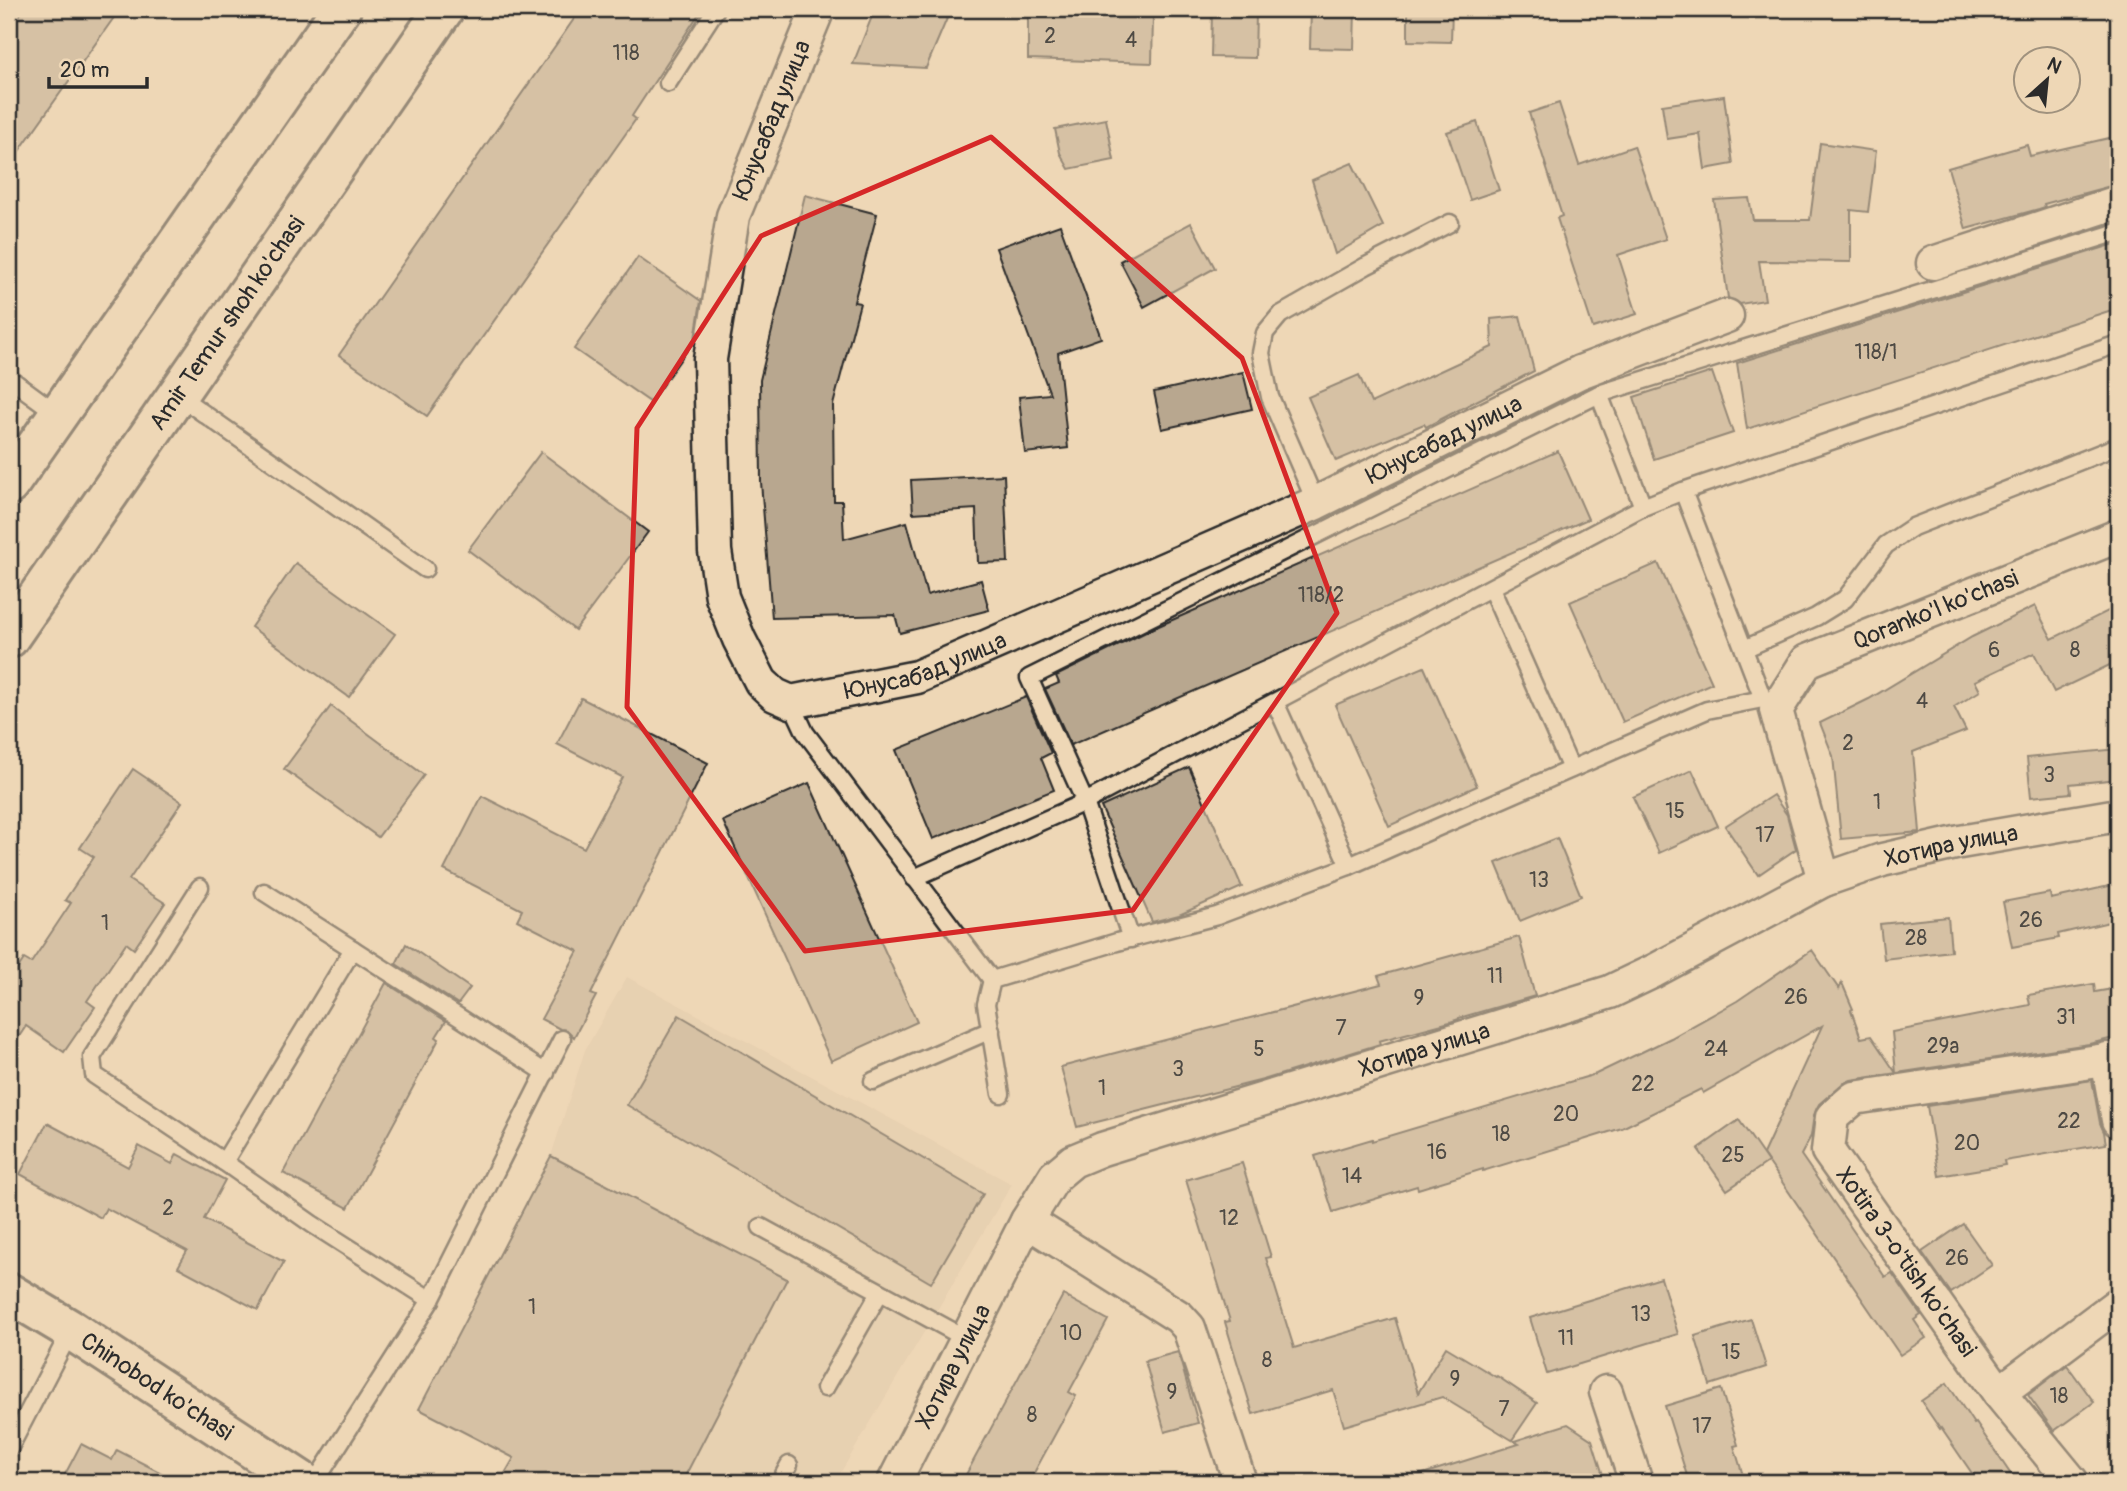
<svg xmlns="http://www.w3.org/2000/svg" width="2127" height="1491" viewBox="0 0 2127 1491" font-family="Pangolin,sans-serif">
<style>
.built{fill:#dec9aa}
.building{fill:#b8a78f;stroke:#2b2b2b;stroke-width:2}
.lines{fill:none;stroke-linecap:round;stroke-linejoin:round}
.lane-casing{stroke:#2b2b2b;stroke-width:21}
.street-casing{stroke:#2b2b2b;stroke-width:37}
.secondary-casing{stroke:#2b2b2b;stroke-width:44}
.primary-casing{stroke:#2b2b2b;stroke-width:44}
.lane{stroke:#eed7b6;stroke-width:16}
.street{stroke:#eed7b6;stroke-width:32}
.secondary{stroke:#eed7b6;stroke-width:38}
.primary{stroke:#eed7b6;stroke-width:38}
.marked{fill:none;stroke:#d62828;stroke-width:5;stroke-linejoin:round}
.labels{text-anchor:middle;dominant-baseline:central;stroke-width:6;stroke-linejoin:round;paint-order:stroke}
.number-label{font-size:21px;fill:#4e4a44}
.street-label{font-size:24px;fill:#2b2b2b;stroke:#eed7b6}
</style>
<rect width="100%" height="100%" fill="#eed7b6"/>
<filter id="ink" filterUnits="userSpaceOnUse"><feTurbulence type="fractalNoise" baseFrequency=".0143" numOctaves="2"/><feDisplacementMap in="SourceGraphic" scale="14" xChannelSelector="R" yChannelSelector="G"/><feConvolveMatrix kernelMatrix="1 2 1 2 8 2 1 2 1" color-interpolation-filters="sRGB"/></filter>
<g filter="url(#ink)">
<path class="built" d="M 627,977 L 1012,1184 L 835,1482 L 521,1482 L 505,1473 L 645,1206 L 551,1156 L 585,1050 Z"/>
<g class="building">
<path d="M 24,9 L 120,9 L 9,165 L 9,30 Z"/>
<path d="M 581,9 L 702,9 L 632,116 L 636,119 L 427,416 L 339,355 Z"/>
<path d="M 875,9 L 951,9 L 926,68 L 853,64 Z"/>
<path d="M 1311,9 L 1355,9 L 1354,49 L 1310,48 Z"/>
<path d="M 1408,9 L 1452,9 L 1451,42 L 1408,41 Z"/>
<path d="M 1212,12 L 1256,13 L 1255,58 L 1211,57 Z"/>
<path d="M 1028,13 L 1153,17 L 1152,63 L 1028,59 Z"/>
<path d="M 1724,96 L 1733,164 L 1705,169 L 1700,134 L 1667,139 L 1662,105 Z"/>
<path d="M 1559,103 L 1579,165 L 1634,146 L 1666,239 L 1618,255 L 1637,314 L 1593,328 L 1557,218 L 1562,216 L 1529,113 Z"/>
<path d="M 1106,119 L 1114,160 L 1069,169 L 1060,153 L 1055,129 Z"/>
<path d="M 1477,122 L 1499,190 L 1470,200 L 1447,132 Z"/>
<path d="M 2118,136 L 2118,184 L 2044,204 L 2045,207 L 2039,209 L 1966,229 L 1948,168 L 2027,145 L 2030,156 Z"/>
<path d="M 1820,143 L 1876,151 L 1868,212 L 1851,210 L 1851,262 L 1759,261 L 1765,300 L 1740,304 L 1728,298 L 1714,200 L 1749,198 L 1753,220 L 1810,220 Z"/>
<path d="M 1352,163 L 1383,226 L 1335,254 L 1312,180 Z"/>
<path d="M 805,195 L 877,214 L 854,302 L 860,303 L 833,405 L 834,501 L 842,501 L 844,539 L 907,522 L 927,595 L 981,580 L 989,610 L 900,633 L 895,615 L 772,618 L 761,482 L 760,380 Z"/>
<path d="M 1191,223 L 1215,268 L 1144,307 L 1120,261 Z"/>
<path d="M 1060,225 L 1101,338 L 1058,353 L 1068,448 L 1025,453 L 1019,397 L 1050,394 L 996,248 Z"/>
<path d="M 2118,243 L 2118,308 L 1747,429 L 1737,363 Z"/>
<path d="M 638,257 L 701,301 L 695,339 L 650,402 L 574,349 Z"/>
<path d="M 1520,316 L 1534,371 L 1426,427 L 1424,424 L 1336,461 L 1308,397 L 1359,375 L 1371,403 L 1492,347 L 1491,319 Z"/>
<path d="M 1243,372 L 1252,409 L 1162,429 L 1154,392 Z"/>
<path d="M 1712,372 L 1733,433 L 1654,459 L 1634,397 Z"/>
<path d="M 1558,451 L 1588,519 L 1071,745 L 1045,689 L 1059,683 L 1056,676 L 1154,628 Z"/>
<path d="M 541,452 L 648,532 L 575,630 L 468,550 Z"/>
<path d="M 1004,475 L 1008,562 L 978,563 L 976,509 L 913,513 L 911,480 Z"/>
<path d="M 296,563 L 395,634 L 349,697 L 251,627 Z"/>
<path d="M 1658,563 L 1712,683 L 1623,722 L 1570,602 Z"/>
<path d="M 2035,606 L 2052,639 L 2118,606 L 2118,661 L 2054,692 L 2034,653 L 1975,681 L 1980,691 L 1954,707 L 1966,731 L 1913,752 L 1920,832 L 1841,839 L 1833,756 L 1820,723 L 1869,699 L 1972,637 Z"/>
<path d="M 1424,667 L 1477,786 L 1389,826 L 1335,705 Z"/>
<path d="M 1026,697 L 1051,753 L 1041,758 L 1054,790 L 933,839 L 896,750 Z"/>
<path d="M 581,698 L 708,763 L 591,994 L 596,996 L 574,1037 L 567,1030 L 560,1029 L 541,1019 L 578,951 L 517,920 L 522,910 L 444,870 L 482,796 L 584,848 L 622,777 L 557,744 Z"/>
<path d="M 331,706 L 424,775 L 378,837 L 284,769 Z"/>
<path d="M 2118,749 L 2118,779 L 2070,784 L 2071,793 L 2031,797 L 2027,758 Z"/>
<path d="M 1189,767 L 1242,887 L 1179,915 L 1152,922 L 1101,807 Z"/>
<path d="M 133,769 L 182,802 L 129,880 L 165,903 L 134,949 L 126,943 L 87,1001 L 95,1007 L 64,1052 L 26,1026 L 9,1052 L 9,982 L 24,959 L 31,963 L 71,903 L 65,900 L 94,857 L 80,848 Z"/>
<path d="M 1692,770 L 1718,826 L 1659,853 L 1633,797 Z"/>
<path d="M 809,783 L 917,1022 L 831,1061 L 723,821 Z"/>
<path d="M 1773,795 L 1787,815 L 1796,849 L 1758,875 L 1725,826 Z"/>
<path d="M 1557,838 L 1581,896 L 1520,921 L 1496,863 Z"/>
<path d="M 2118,884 L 2118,920 L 2058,934 L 2059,938 L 2012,947 L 2003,902 L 2050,893 L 2051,899 Z"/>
<path d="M 1948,917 L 1951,951 L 1884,959 L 1880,924 Z"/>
<path d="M 1519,937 L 1535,996 L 1459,1018 L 1459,1019 L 1450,1022 L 1379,1041 L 1380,1044 L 1263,1080 L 1077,1127 L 1061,1067 L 1381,984 L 1378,976 Z"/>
<path d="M 406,944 L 470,988 L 458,1004 L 396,964 Z"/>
<path d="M 1812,950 L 1839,989 L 1842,983 L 1853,1009 L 1851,1010 L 1861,1038 L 1871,1036 L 1896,1073 L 1892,1032 L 2030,1005 L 2028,995 L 2094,984 L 2095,992 L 2118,988 L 2118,1037 L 2089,1044 L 1851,1080 L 1842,1084 L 1819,1104 L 1814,1115 L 1811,1136 L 1801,1155 L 1885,1277 L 1892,1273 L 1921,1315 L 1914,1320 L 1926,1338 L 1900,1355 L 1763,1154 L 1822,1026 L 1703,1093 L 1701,1089 L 1622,1128 L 1483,1171 L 1483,1169 L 1418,1189 L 1417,1186 L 1333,1212 L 1315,1156 L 1372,1139 L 1372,1141 L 1596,1074 L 1671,1038 L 1737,1001 Z"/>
<path d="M 386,983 L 446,1021 L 436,1037 L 439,1039 L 348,1208 L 283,1173 Z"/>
<path d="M 679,1015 L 983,1194 L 931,1283 L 627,1105 Z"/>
<path d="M 2092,1080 L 2100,1123 L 2104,1132 L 2106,1144 L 2004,1161 L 2005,1165 L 1939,1176 L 1927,1106 Z"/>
<path d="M 1739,1120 L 1768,1162 L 1727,1190 L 1698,1149 Z"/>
<path d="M 47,1123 L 128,1167 L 139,1146 L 172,1164 L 177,1154 L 225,1180 L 204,1219 L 284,1262 L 258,1310 L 178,1267 L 187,1251 L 106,1208 L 101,1218 L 20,1174 Z"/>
<path d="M 551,1156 L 787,1279 L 682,1482 L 500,1482 L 514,1458 L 419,1409 Z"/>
<path d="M 1242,1163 L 1271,1257 L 1266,1258 L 1294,1348 L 1395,1318 L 1418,1393 L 1446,1347 L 1496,1377 L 1497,1376 L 1537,1403 L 1512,1440 L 1442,1397 L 1344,1426 L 1333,1390 L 1253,1414 L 1225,1322 L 1230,1321 L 1186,1180 Z"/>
<path d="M 1963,1224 L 1992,1265 L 1951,1293 L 1922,1252 Z"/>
<path d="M 1661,1278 L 1678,1334 L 1547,1374 L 1530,1318 Z"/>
<path d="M 1063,1295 L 1108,1320 L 1069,1392 L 1076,1396 L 1029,1482 L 962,1482 Z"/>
<path d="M 1751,1319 L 1766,1367 L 1710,1385 L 1695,1336 Z"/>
<path d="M 1178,1352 L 1198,1423 L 1165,1432 L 1145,1361 Z"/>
<path d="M 2067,1365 L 2094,1402 L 2054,1431 L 2028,1395 Z"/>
<path d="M 1947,1383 L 1974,1424 L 1976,1423 L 2016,1482 L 1978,1482 L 1941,1428 L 1940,1429 L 1921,1401 Z"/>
<path d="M 1721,1389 L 1738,1445 L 1734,1446 L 1745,1482 L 1689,1482 L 1665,1406 Z"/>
<path d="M 1568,1424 L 1592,1440 L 1603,1475 L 1578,1482 L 1417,1482 L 1416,1476 L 1519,1444 L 1514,1441 Z"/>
<path d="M 81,1444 L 112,1460 L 117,1450 L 179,1482 L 61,1482 Z"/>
</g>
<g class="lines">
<g class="lane-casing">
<g id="lane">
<path d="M 668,83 L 716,9"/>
<path d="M 2118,232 L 1599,394 L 1643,507 L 1683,491 L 2118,344"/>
<path d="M 9,378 L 58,414"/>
<path d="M 176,394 L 425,569"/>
<path d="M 1599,394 L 1029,678 L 1085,802 L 1643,507"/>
<path d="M 1683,491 L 1763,699 L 1770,705"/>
<path d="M 1316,503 L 1270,397 L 1261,353 L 1265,333 L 1280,315 L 1366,266 L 1450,223"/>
<path d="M 1491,588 L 1571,769"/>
<path d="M 1744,649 L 1816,617 L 1845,599 L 1886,545 L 1913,527 L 2118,446"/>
<path d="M 791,702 L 805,732 L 992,980"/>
<path d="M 1275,702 L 1349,866"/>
<path d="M 914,878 L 1085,802 L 1131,939"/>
<path d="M 200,887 L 92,1057 L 94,1075 L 224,1162"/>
<path d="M 264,892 L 546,1073"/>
<path d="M 353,949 L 224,1162 L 312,1224 L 431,1300"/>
<path d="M 873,1081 L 991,1030"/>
<path d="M 1001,1094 L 986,1004 L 992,980 L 1117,942 L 1217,916 L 1349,866 L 1707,710 L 1763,699"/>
<path d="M 761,1227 L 967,1339"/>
<path d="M 825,1388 L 880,1292"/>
<path d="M 9,1449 L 71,1330"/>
<path d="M 315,1482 L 431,1300 L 562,1039"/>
<path d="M 780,1482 L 789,1465"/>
</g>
</g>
<g class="street-casing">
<g id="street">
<path id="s1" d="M 818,9 L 733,216 L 710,359 L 715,551 L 722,597 L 739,639 L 761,682 L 775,695 L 791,702 L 917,677 L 1316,503 L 1580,372 L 1727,316"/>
<path d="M 1933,263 L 2118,202"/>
<path id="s2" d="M 1824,880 L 1776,710 L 1807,661 L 2118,536"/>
<path d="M 2107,1059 L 2118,1120"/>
<path d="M 1027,1221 L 1179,1317 L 1189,1328 L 1240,1482"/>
<path d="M 1606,1392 L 1636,1482"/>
<path d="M 1999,1393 L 2118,1304"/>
<path id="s3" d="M 894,1482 L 1027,1221 L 1055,1176 L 1073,1161 L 1102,1149 L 1610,992 L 1654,971 L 1824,880 L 1882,860 L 1960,842 L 2118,815"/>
<path d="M 2072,1482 L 1999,1393 L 1828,1151 L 1832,1117 L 1854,1098 L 2118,1058"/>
</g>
</g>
<g class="secondary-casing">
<g id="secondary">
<path id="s4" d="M 9,1293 L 71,1330 L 303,1482"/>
</g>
</g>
<g class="primary-casing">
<g id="primary">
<path d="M 9,485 L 341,9"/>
<path id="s5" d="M 9,638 L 444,9"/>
</g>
</g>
<use href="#lane" class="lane"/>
<use href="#street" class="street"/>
<use href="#secondary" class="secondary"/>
<use href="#primary" class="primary"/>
</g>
</g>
<path d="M0 0H2127V1491H0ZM 991,137 L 1242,358 L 1337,613 L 1133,910 L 805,951 L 627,707 L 637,428 L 761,236 Z" fill="#eed7b6" fill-opacity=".55" fill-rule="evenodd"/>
<path class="marked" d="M 991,137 L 1242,358 L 1337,613 L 1133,910 L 805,951 L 627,707 L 637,428 L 761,236 Z"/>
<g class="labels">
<g class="number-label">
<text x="1050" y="36">2</text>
<text x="1131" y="40">4</text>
<text x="626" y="53">118</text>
<text x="1876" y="352">118/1</text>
<text x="1321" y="595">118/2</text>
<text x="1994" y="650">6</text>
<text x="2075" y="650">8</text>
<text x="1922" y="701">4</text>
<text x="1848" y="743">2</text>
<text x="2049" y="775">3</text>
<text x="1877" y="802">1</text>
<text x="1675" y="811">15</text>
<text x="1765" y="835">17</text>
<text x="1539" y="880">13</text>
<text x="2031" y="920">26</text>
<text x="105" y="923">1</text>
<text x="1916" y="938">28</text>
<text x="1495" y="976">11</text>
<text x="1796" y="997">26</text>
<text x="1419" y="998">9</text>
<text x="2066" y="1017">31</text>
<text x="1341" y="1028">7</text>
<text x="1943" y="1046">29a</text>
<text x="1259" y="1049">5</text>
<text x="1716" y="1049">24</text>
<text x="1178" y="1069">3</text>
<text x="1643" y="1084">22</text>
<text x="1102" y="1088">1</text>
<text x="1566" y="1114">20</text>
<text x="2069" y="1121">22</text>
<text x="1501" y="1134">18</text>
<text x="1967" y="1143">20</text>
<text x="1437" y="1152">16</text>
<text x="1733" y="1155">25</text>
<text x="1352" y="1176">14</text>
<text x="168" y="1208">2</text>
<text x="1229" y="1218">12</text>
<text x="1957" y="1258">26</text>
<text x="532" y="1307">1</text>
<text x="1641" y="1314">13</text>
<text x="1071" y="1333">10</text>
<text x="1566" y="1338">11</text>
<text x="1731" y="1352">15</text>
<text x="1267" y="1360">8</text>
<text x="1455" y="1379">9</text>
<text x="1172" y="1392">9</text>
<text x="2059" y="1396">18</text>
<text x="1504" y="1409">7</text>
<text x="1032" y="1415">8</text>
<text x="1702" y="1426">17</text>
</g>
<g class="street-label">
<text transform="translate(772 120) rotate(-68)">Юнусабад улица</text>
<text stroke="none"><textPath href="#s5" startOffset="383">Amir Temur shoh ko'chasi</textPath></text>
<text stroke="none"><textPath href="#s1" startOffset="1444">Юнусабад улица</textPath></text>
<text stroke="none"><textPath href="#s2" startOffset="373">Qoranko'l ko'chasi</textPath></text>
<text stroke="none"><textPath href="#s1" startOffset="877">Юнусабад улица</textPath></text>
<text stroke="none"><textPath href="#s3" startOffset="1306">Хотира улица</textPath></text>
<text stroke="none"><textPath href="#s3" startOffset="738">Хотира улица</textPath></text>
<text transform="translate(1906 1262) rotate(55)">Xotira 3-o'tish ko'chasi</text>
<text stroke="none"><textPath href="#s3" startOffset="130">Хотира улица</textPath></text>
<text stroke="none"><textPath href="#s4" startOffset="175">Chinobod ko'chasi</textPath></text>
</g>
</g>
<rect width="2127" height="1491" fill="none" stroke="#eed7b6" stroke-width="35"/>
<rect x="18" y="18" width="2092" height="1456" fill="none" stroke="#2b2b2b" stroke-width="2.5" filter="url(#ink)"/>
<g transform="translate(2047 80) rotate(27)"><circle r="33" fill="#eed7b6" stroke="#a0927e" stroke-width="2"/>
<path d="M0-5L12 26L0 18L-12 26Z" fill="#2b2b2b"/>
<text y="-10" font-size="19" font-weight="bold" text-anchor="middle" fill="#2b2b2b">N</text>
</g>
<path d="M49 77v10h98v-10" fill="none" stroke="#2b2b2b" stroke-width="3.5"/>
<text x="60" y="77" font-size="21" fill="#2b2b2b" stroke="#eed7b6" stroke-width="5" paint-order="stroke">20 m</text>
</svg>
